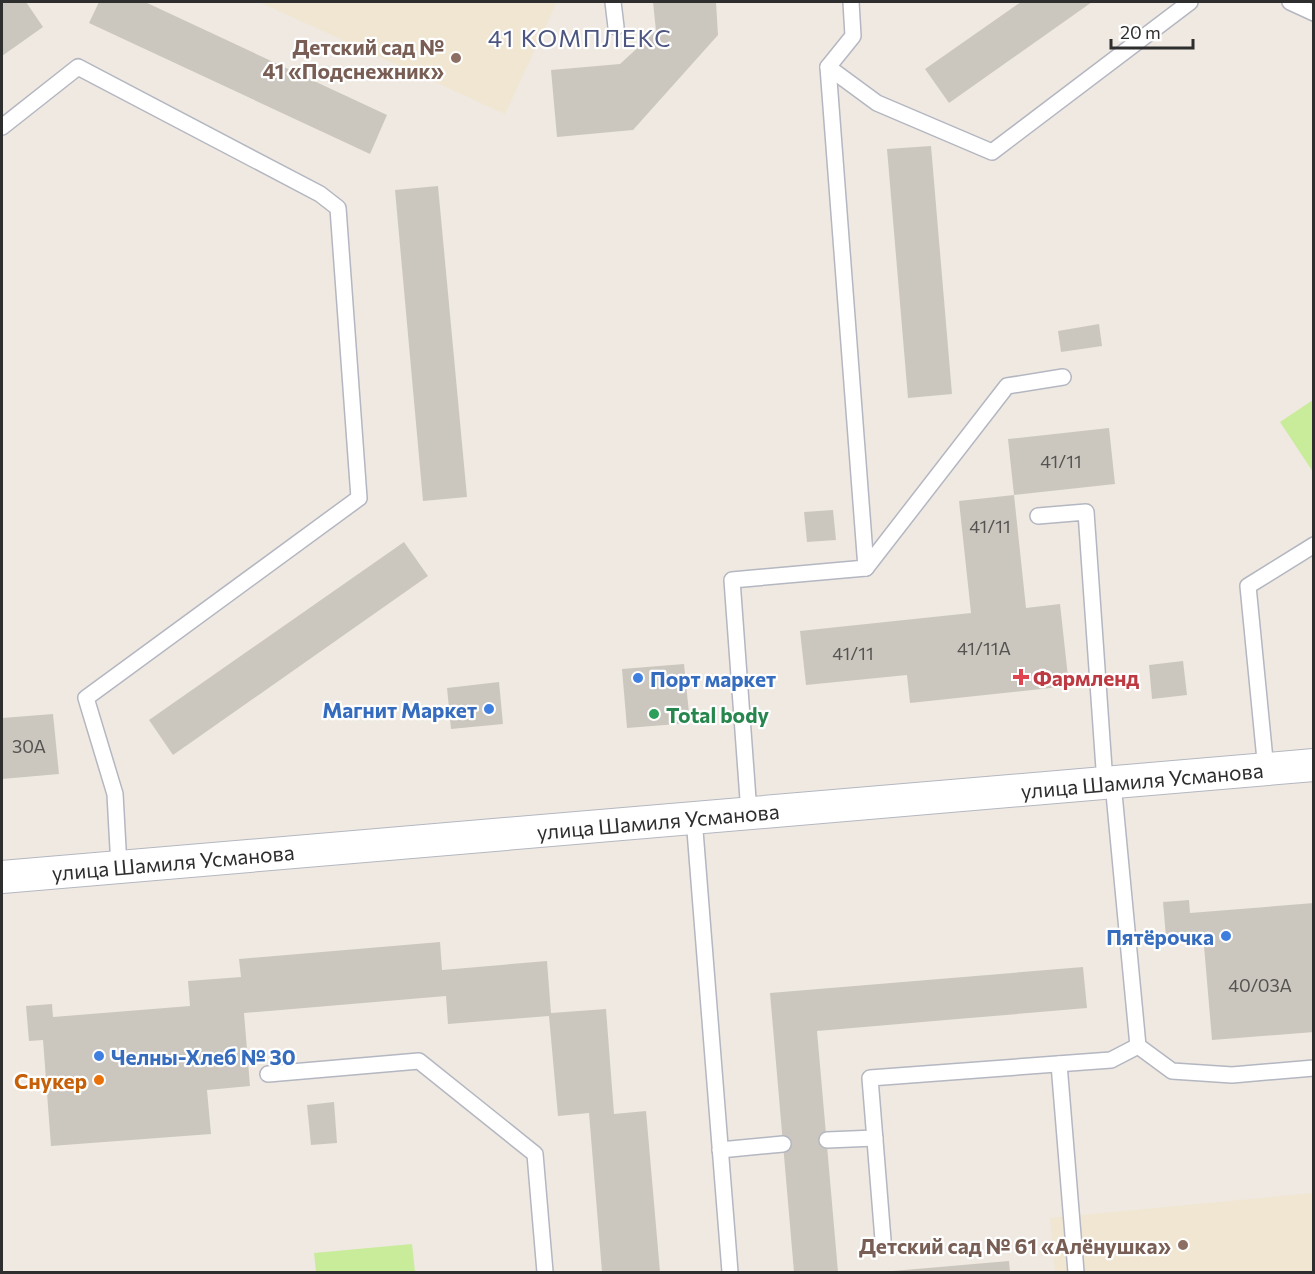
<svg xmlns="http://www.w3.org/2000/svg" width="1315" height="1274" viewBox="0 0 1315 1274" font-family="Commissioner,sans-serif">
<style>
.education{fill:#f0e6d1}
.pitch{fill:#c9ec9a}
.building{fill:#cbc7bf}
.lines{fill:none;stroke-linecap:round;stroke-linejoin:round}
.lane-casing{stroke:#b4b7c1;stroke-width:18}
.street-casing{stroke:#b4b7c1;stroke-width:34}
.lane{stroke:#fff;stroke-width:15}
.street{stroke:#fff;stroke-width:32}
.education-dot{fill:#8d6e63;stroke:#fff;stroke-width:2}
.health-dot{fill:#e0444e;stroke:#fff;stroke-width:2}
.shop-dot{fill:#3f7fe0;stroke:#fff;stroke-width:2}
.leisure-dot{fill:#2e9e5b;stroke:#fff;stroke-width:2}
.food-dot{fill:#e8710a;stroke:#fff;stroke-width:2}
.labels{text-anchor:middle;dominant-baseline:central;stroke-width:4.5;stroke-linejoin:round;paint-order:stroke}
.number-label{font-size:18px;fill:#555452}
.education-label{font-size:21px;font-weight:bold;fill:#785e54;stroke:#fff;text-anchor:end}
.health-label{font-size:21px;font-weight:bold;fill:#be3a42;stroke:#fff;text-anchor:start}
.shop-label{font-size:21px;font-weight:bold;fill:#366cbe;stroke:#fff;text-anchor:start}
.leisure-label{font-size:21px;font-weight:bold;fill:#27864d;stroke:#fff;text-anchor:start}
.street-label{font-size:21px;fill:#2e2e2e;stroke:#fff}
.food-label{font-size:21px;font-weight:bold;fill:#c56008;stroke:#fff;text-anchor:end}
.quarter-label{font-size:24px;letter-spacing:1.5px;fill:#4d5680;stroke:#fff}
</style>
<rect width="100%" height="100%" fill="#efe9e1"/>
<g class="education">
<path d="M 259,2 L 557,2 L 505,114 Z"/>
<path d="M 1313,1193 L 1313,1272 L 1055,1272 L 1050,1218 Z"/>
</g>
<g class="pitch">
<path d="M 1313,400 L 1313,472 L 1280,422 Z"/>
<path d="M 412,1244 L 415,1272 L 316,1272 L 314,1253 Z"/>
</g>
<g class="building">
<path d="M 5,2 L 26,2 L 43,27 L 2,56 L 2,4 Z"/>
<path d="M 99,2 L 145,2 L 387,115 L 370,154 L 89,23 Z"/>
<path d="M 653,2 L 716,2 L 718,35 L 633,130 L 557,137 L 551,70 L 620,64 L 656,31 Z"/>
<path d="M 1021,2 L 1092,2 L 949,103 L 925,69 Z"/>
<path d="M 931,146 L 952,394 L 908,398 L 887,149 Z"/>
<path d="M 438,186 L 467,497 L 423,501 L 395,190 Z"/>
<path d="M 1099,324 L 1102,346 L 1061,352 L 1058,331 Z"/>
<path d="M 1109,428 L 1115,484 L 1014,495 L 1026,608 L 1060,604 L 1069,686 L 910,703 L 907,675 L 806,685 L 800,631 L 971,613 L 959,501 L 1014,495 L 1008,439 Z"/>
<path d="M 833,510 L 836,540 L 807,542 L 804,512 Z"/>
<path d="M 404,542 L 428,576 L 173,755 L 149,720 Z"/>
<path d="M 1183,661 L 1187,695 L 1152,699 L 1149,665 Z"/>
<path d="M 684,664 L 690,723 L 627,728 L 622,669 Z"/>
<path d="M 499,682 L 503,724 L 451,729 L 447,688 Z"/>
<path d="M 53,714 L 59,774 L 2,779 L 2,718 Z"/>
<path d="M 1189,900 L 1190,913 L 1314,903 L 1314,1032 L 1212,1040 L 1203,934 L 1166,937 L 1163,902 Z"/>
<path d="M 440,942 L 442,970 L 547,961 L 551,1013 L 606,1009 L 614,1114 L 646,1111 L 660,1272 L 602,1272 L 589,1113 L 558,1116 L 549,1016 L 448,1024 L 446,996 L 244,1013 L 250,1086 L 207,1090 L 211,1134 L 51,1146 L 43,1040 L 29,1041 L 26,1006 L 52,1004 L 53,1017 L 190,1006 L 188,981 L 241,977 L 239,959 Z"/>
<path d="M 1083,967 L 1087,1008 L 817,1031 L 838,1272 L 794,1272 L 770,993 Z"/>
<path d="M 334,1102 L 337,1143 L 311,1145 L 307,1105 Z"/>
<path d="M 1009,1261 L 1010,1272 L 893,1272 L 893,1271 Z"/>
</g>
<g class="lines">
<g class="lane-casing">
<g id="lane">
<path d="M 613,2 L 616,27"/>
<path d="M 1290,2 L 1314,13"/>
<path d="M 828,67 L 877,103 L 992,152 L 1190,2"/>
<path d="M 2,127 L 78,67 L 320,194 L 338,208 L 359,498 L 86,698 L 115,794 L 119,867"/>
<path d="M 1038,516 L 1086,512 L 1105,783"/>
<path d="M 866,568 L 1007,386 L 1063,377"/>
<path d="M 1266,770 L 1248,586 L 1314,545"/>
<path d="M 1113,783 L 1138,1046 L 1172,1071 L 1232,1075 L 1314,1068"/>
<path d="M 749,813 L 732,580 L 866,568 L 828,67 L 853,36 L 851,2"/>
<path d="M 694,818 L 730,1272"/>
<path d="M 1059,1064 L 1076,1272"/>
<path d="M 268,1074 L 419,1061 L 535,1154 L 545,1272"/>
<path d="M 827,1140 L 875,1138"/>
<path d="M 720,1150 L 783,1144"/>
<path d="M 883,1240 L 870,1078 L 1111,1060 L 1138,1046"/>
</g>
</g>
<g class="street-casing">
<path id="street" d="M 2,877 L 1314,765"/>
</g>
<use href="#lane" class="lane"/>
<use href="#street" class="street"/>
</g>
<g class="education-dot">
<circle cx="456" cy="58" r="6"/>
<circle cx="1183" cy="1245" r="6"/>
</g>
<path class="health-dot" d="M1018 668h6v6h6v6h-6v6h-6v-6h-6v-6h6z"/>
<g class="shop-dot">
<circle cx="638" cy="678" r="6"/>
<circle cx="489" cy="709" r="6"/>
<circle cx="1226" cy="936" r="6"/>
<circle cx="99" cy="1056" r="6"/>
</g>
<circle class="leisure-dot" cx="654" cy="714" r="6"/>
<circle class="food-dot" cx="99" cy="1080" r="6"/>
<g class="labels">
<g class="number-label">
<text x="1061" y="461">41/11</text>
<text x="990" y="526">41/11</text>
<text x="984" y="648">41/11А</text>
<text x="853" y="653">41/11</text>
<text x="29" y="746">30А</text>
<text x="1260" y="985">40/03А</text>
</g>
<g class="education-label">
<text x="444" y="46">Детский сад №<tspan x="444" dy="24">41 «Подснежник»</tspan></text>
<text x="1171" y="1245">Детский сад № 61 «Алёнушка»</text>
</g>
<g class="health-label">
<text x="1033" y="677">Фармленд</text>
</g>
<g class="shop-label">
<text x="650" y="678">Порт маркет</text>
<text x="477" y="709" text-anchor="end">Магнит Маркет</text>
<text x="1214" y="936" text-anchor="end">Пятёрочка</text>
<text x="111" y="1056">Челны-Хлеб № 30</text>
</g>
<g class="leisure-label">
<text x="666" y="714">Total body</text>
</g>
<g class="street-label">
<text transform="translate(1142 780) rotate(-5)">улица Шамиля Усманова</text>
<text transform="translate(658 821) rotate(-5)">улица Шамиля Усманова</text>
<text transform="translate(173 862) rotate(-5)">улица Шамиля Усманова</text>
</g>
<g class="food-label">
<text x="87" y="1080">Снукер</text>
</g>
<g class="quarter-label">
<text x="580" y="37">41 КОМПЛЕКС</text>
</g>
</g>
<rect width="1315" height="1274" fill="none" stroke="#2e2e2e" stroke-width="6"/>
<path d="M1111 39v9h82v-9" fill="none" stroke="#2e2e2e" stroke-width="3"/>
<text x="1120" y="39" font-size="18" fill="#2e2e2e" stroke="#ffffff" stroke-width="4.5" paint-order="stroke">20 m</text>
</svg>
